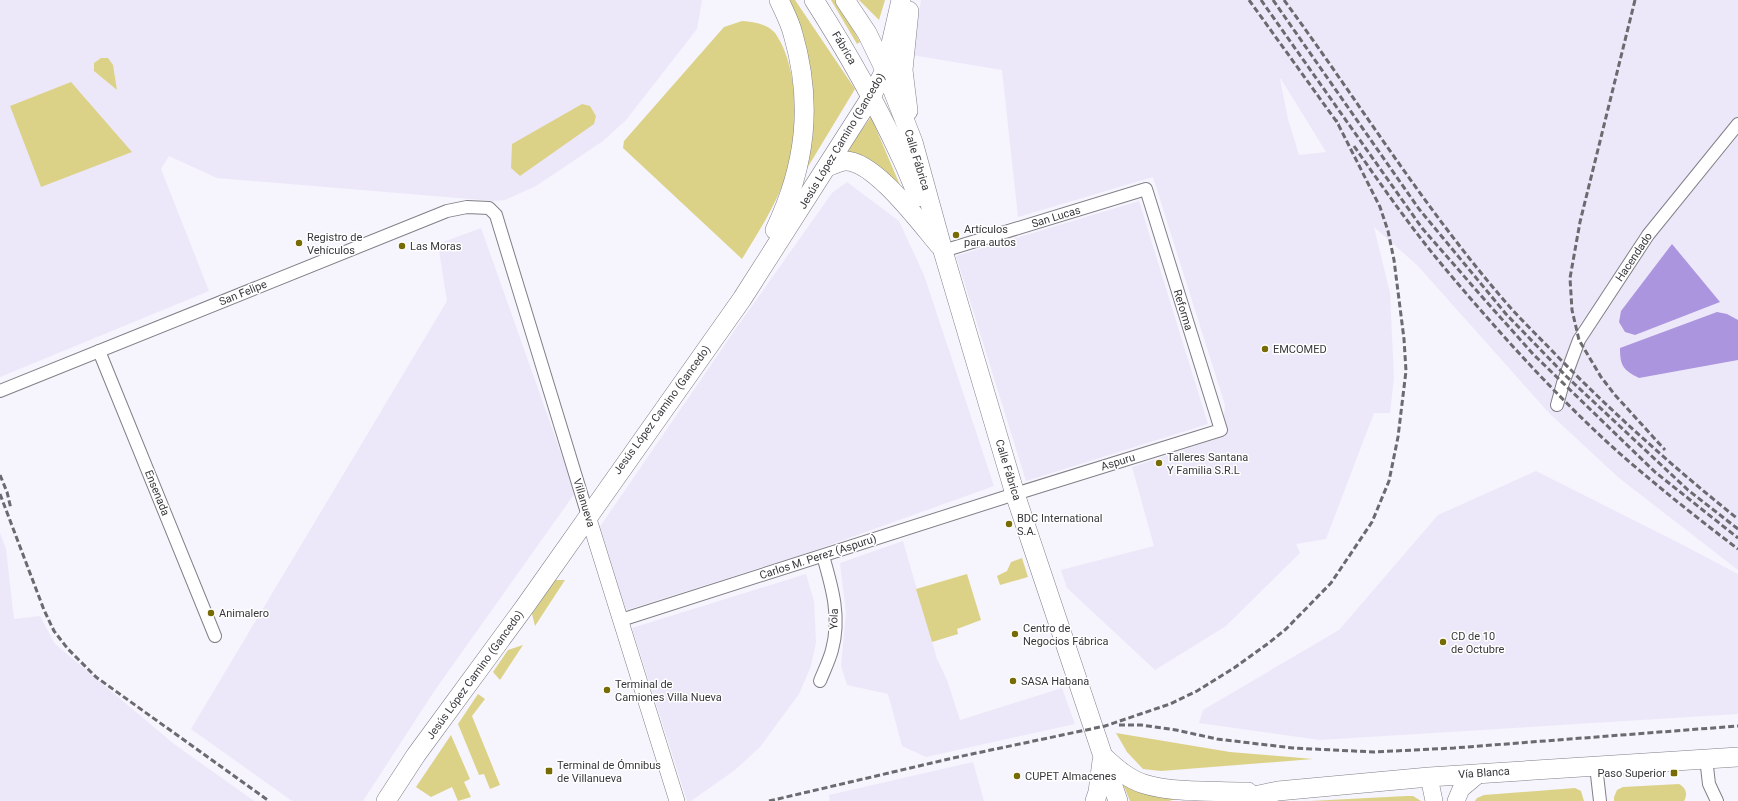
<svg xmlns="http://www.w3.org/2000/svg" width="1738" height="801" viewBox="0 0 1738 801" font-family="Roboto,sans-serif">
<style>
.built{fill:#ede8f9;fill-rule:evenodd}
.green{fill:#dcd287}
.water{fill:#ab95df}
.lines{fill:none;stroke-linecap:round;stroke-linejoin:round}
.minor-casing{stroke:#817f87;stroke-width:14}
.tertiary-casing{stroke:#817f87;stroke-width:16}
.secondary-casing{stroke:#817f87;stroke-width:18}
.primary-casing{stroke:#817f87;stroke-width:20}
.minor{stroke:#fff;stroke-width:12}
.tertiary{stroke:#fff;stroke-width:15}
.secondary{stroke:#fff;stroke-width:17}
.primary{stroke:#fff;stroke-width:19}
.rail{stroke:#6b6a6f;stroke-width:3;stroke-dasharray:6 3;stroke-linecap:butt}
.poi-dot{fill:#776b04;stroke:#fff;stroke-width:1.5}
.labels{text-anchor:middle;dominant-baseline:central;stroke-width:3;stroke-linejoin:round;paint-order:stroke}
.street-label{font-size:11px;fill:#38373b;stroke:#fff}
.poi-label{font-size:11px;fill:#38373b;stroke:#fff;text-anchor:start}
</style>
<rect width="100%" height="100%" fill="#f6f4fd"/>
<g class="built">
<path d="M 0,0 L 702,0 L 697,29 L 626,120 L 603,141 L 536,186 L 505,200 L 494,201 L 217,178 L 169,156 L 161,169 L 209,291 L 0,377 Z"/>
<path d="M 921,0 L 1738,0 L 1738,570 L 1619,478 L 1549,413 L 1418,266 L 1374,227 L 1390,293 L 1394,378 L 1390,413 L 1374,413 L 1326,539 L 1296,544 L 1300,553 L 1226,626 L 1155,670 L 1067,588 L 1061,570 L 1154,546 L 1132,467 L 1222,437 L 1225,405 L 1153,177 L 1018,217 L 1002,70 L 912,55 ZM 1280,79 L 1281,79 L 1326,152 L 1299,155 L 1288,119 Z"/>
<path d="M 847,182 L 899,221 L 924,275 L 994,486 L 807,553 L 623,611 L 595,534 L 737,327 L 832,193 Z"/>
<path d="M 1139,201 L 1208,424 L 1026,481 L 956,256 Z"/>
<path d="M 481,228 L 575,493 L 435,690 L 363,801 L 292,801 L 191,729 L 447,301 L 438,244 Z"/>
<path d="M 1536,471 L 1685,546 L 1738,574 L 1738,714 L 1320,740 L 1199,723 L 1203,710 L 1339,630 L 1438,515 Z"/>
<path d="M 0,533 L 6,549 L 14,619 L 40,616 L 55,644 L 174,744 L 254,801 L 0,801 Z"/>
<path d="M 903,541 L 937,659 L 947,680 L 960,720 L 1062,688 L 1075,724 L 926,757 L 902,746 L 888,694 L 847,685 L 841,666 L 846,613 L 840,563 Z"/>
<path d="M 806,574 L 814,601 L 816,642 L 811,666 L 799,694 L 760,747 L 735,770 L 691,801 L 687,801 L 632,628 Z"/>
<path d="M 973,762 L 984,801 L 830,801 L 829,795 Z"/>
</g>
<g class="green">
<path d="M 785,0 L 795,0 L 855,89 L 803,175 Z"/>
<path d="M 831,0 L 836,0 L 838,3 L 860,42 L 857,44 Z"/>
<path d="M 859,0 L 885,0 L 879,20 Z"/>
<path d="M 742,21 C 753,22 764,23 773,31 C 776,33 778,38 780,41 C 797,72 800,133 789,167 C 779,200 760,230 742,259 L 623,148 L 624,141 L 724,27 Z"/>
<path d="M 101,58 L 108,58 L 113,65 L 117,90 L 94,71 L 94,63 Z"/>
<path d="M 71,82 L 132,152 L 41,187 L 10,106 Z"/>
<path d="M 582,104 L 590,106 L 596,116 L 594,124 L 520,176 L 511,168 L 512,144 Z"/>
<path d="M 871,117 L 905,197 L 843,156 Z"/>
<path d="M 1022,558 L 1028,577 L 1000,585 L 997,576 L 1007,571 L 1011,562 Z"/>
<path d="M 967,574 L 981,620 L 957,629 L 958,634 L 932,642 L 916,589 Z"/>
<path d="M 555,580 L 565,580 L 535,626 L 532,614 Z"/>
<path d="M 523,645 L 500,680 L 493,672 L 508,650 Z"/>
<path d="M 478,694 L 485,699 L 472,716 L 500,785 L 490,789 L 484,774 L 479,775 L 458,724 Z"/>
<path d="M 1116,733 L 1230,752 L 1313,759 L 1161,771 L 1143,769 L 1127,752 Z"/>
<path d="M 451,735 L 470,779 L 464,782 L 471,797 L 458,801 L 452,787 L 431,797 L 416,787 Z"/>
<path d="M 1123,784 L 1190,795 L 1169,801 L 1130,801 Z"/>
<path d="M 1679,784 C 1686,788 1688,794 1684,801 L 1614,801 L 1614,797 L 1617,790 L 1623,787 Z"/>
<path d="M 1575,788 L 1581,791 L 1584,801 L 1475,801 L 1477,798 L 1484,795 Z"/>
<path d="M 1406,796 L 1413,796 L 1421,801 L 1310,801 Z"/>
</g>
<g class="water">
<path d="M 1672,244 L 1720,302 L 1635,335 L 1625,332 L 1619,322 L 1621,311 Z"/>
<path d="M 1717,312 L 1727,314 L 1738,320 L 1738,360 L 1639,378 C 1623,370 1620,366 1620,348 Z"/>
</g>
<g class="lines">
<g class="minor-casing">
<g id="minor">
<path d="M 99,351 L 215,636"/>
<path d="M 0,391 L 447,211 L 467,207 L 489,208 L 496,215 L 499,225 L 588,516"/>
<path d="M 1557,405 L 1563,383 L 1579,340 L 1648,235 L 1738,124"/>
<path d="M 621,620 L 1015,494 L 1221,430 L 1146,189 L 943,251"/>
<path d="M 820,681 C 824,671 829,661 832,650 C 841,617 832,587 823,556"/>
<path d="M 1706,758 L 1709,784 L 1717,801"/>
<path d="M 1596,766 L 1600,801"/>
</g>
</g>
<g class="tertiary-casing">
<path id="tertiary" d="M 588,516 L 677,801"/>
</g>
<g class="secondary-casing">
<g id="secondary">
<path d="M 1429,777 L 1434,801"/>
<path d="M 1456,801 L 1461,789 L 1480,773"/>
</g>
</g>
<g class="primary-casing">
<g id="primary">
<path d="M 814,0 C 846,50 875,101 900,155 C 907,169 912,183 918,197"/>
<path d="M 845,0 L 867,33 L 885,70 L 913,142 L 943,251 L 1015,494 L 1118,801"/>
<path d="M 908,111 L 903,70 L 909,11"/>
<path d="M 827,167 C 832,165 839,162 845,161 C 874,160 921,224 939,245"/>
<path d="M 775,230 C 806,165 813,103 793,34 C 790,22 784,11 779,0"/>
<path d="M 1104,757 C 1116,768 1128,779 1144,784 C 1173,793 1217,791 1248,792"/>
<path d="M 386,801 L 416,755 L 526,605 L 742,299 L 871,97 L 885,70 L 901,0"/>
<path d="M 1095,801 L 1098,792 L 1102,761"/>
<path d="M 1231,801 L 1278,791 L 1429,777 L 1738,757"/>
</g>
</g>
<use href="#minor" class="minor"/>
<use href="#tertiary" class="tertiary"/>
<use href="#secondary" class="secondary"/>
<use href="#primary" class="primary"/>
<g class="rail">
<path d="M 1249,0 L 1339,125"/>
<path d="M 1261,0 L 1422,228 L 1484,299 L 1533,354 L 1655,472 L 1738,538"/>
<path d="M 1273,0 L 1419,209 L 1506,314 L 1566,376 L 1688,490 L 1738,529"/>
<path d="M 1284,0 C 1359,102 1425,210 1509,306 C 1524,323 1541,339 1557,356 C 1614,414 1674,468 1738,519"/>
<path d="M 1635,0 L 1580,222 L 1570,278 L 1572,310 L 1579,340 L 1601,377 L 1615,395 L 1665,450"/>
<path d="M 1354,146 C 1384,189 1414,232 1448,272 C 1501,335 1557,397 1618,452 C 1657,486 1697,518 1738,549"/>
<path d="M 0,475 L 7,492 L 11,509"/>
<path d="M 0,494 L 44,610 L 54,631 L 68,649 L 96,677 L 269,801"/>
<path d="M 1119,725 L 1141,725 L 1176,730 L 1217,739 L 1293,748 L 1374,752 L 1454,748 L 1738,726"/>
<path d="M 769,801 L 953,758 L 1105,726 L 1170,704 L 1197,691 L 1234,668 L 1270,642 L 1286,629 L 1331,583 L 1372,522 L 1389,481 L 1398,437 L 1406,371 L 1404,339 L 1394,260 L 1388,231 L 1380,207 L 1336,120"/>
</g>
</g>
<g class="poi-dot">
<circle cx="956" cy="235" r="4"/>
<circle cx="299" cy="243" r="4"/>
<circle cx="402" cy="246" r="4"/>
<circle cx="1265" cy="349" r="4"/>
<circle cx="1159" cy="463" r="4"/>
<circle cx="1009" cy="524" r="4"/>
<circle cx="211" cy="613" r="4"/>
<circle cx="1015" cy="634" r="4"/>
<circle cx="1443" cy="642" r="4"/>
<circle cx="1013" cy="681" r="4"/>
<circle cx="607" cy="690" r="4"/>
<rect x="545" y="767" width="8" height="8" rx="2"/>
<rect x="1670" y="769" width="8" height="8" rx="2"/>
<circle cx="1017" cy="776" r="4"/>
</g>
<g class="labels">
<g class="street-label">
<text transform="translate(844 48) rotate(59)">Fábrica</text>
<text transform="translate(842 141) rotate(-59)">Jesús López Camino (Gancedo)</text>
<text transform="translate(917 160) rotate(73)">Calle Fábrica</text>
<text transform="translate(1056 217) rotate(-17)">San Lucas</text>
<text transform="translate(1634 257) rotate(-56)">Hacendado</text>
<text transform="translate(243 293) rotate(-22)">San Felipe</text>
<text transform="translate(1183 310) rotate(73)">Reforma</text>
<text transform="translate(662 410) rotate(-54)">Jesús López Camino (Gancedo)</text>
<text transform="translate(1118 462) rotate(-17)">Aspuru</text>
<text transform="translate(1008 470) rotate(73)">Calle Fábrica</text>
<text transform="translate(157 493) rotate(68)">Ensenada</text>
<text transform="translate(584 503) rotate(73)">Villanueva</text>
<text transform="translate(818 557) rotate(-18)">Carlos M. Perez (Aspuru)</text>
<text transform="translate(834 619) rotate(-88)">Yola</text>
<text transform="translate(475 675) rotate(-54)">Jesús López Camino (Gancedo)</text>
<text transform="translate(1484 773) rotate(-4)">Vía Blanca</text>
</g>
<g class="poi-label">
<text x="964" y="229">Artículos<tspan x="964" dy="13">para autos</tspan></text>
<text x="307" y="237">Registro de<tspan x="307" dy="13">Vehículos</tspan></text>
<text x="410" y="246">Las Moras</text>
<text x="1273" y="349">EMCOMED</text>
<text x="1167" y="457">Talleres Santana<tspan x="1167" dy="13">Y Familia S.R.L</tspan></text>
<text x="1017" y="518">BDC International<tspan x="1017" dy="13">S.A.</tspan></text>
<text x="219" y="613">Animalero</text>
<text x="1023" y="628">Centro de<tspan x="1023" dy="13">Negocios Fábrica</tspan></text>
<text x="1451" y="636">CD de 10<tspan x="1451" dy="13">de Octubre</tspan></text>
<text x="1021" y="681">SASA Habana</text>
<text x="615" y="684">Terminal de<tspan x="615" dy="13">Camiones Villa Nueva</tspan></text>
<text x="557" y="765">Terminal de Ómnibus<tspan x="557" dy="13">de Villanueva</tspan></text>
<text x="1666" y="773" text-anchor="end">Paso Superior</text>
<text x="1025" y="776">CUPET Almacenes</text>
</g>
</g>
</svg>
